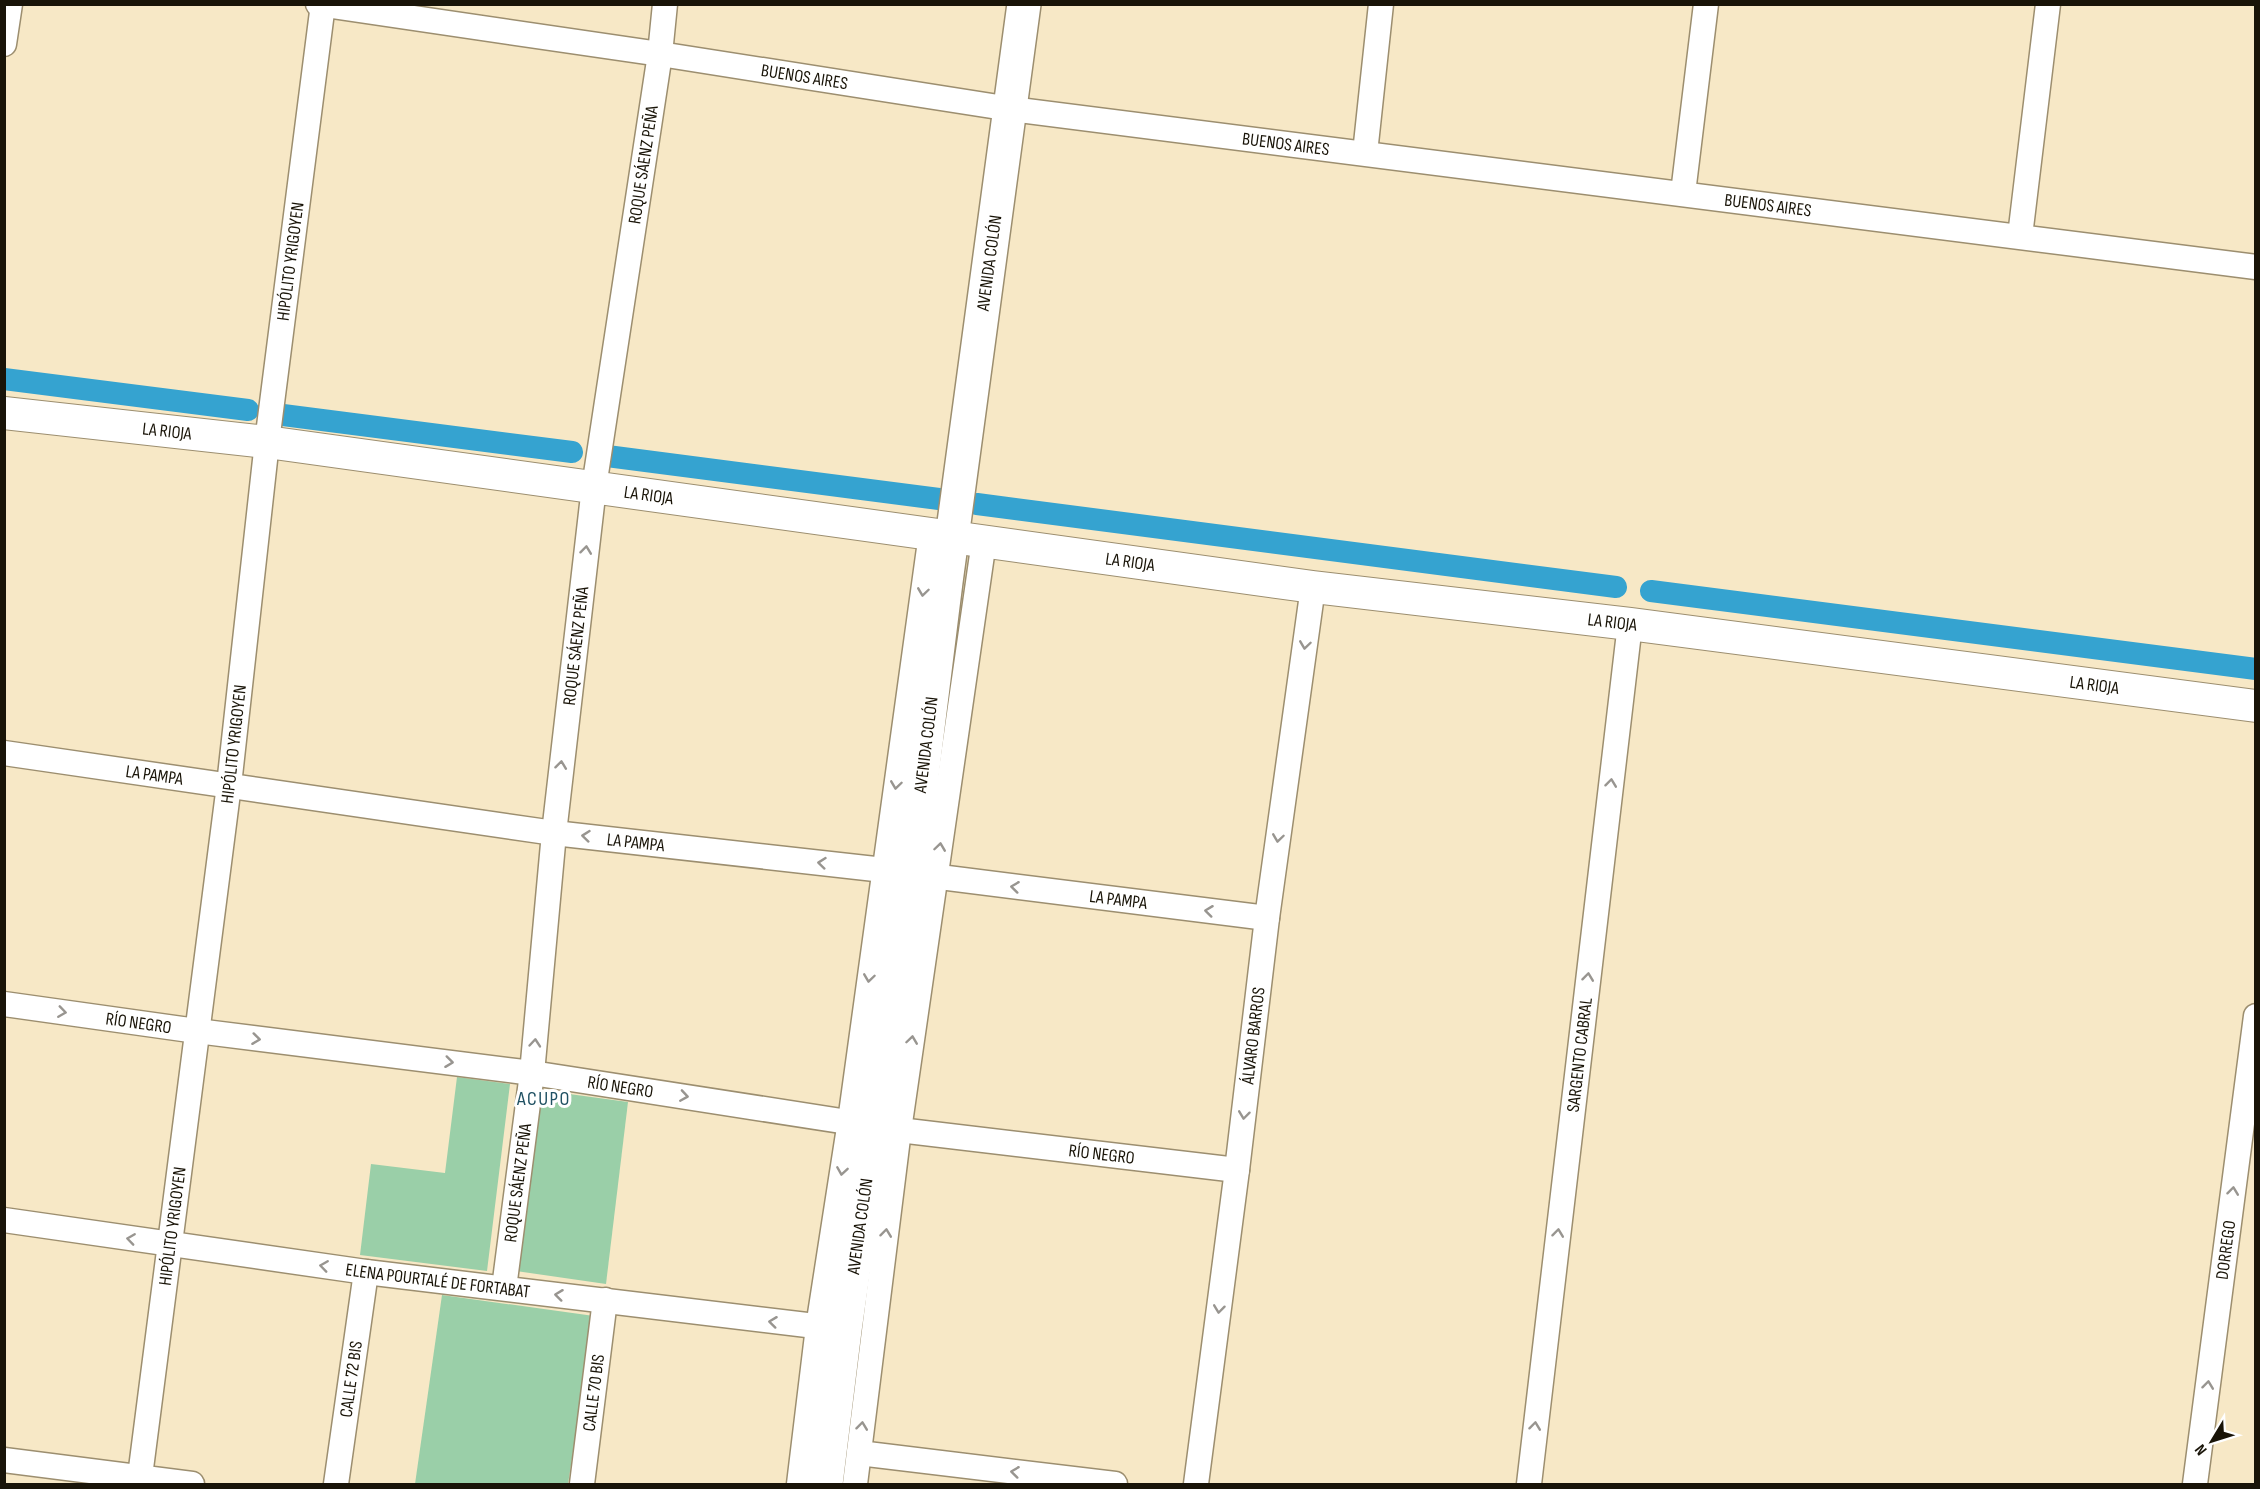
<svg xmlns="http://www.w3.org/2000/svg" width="2260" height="1489" viewBox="0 0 2260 1489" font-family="'Sofia Sans Condensed',sans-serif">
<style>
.green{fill:#9acfa8}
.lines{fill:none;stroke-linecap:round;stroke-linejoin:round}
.canal{stroke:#35a3d0;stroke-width:22}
.minor-casing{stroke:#9c8e6f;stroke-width:27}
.tertiary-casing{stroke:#9c8e6f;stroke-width:34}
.secondary-casing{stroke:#9c8e6f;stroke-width:36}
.minor{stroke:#fff;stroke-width:24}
.tertiary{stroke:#fff;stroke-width:32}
.secondary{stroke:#fff;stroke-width:33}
.oneway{stroke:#989590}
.labels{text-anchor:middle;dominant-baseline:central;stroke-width:6;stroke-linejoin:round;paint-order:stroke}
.street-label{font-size:18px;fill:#191408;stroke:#fff}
.neighbourhood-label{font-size:20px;letter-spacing:1.5px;fill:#205163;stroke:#fff}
</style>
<rect width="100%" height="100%" fill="#f7e8c6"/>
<g class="green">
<path d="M 457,1077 L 510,1084 L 487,1271 L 360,1255 L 371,1164 L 445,1173 Z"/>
<path d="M 540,1090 L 628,1102 L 606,1284 L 516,1271 Z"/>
<path d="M 442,1295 L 594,1316 L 568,1484 L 415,1484 Z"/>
</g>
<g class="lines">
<g class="canal">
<path d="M 4,379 L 248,410"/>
<path d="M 283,415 L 572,452"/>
<path d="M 607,456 L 939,499"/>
<path d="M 977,504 L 1616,587"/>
<path d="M 1651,591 L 2256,669"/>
</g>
<g class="minor-casing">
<g id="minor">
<path id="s1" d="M 318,4 L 660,54 L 1011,109 L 2256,267"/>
<path d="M 4,44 L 10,4"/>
<path d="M 1365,153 L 1381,4"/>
<path d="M 1683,193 L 1706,4"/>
<path d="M 2020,236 L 2048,4"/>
<path id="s2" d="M 4,753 L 554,833 L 884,870 L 1267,918"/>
<path id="s3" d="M 4,1004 L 197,1031 L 532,1073 L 899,1130 L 1237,1170"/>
<path id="s4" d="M 4,1220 L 366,1272 L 832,1328"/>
<path id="s5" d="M 504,1288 L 532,1073 L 554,833 L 594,487 L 660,54 L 665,4"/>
<path d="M 859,1453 L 1115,1484"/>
<path d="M 4,1460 L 192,1484"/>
<path id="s6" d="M 139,1484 L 229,785 L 267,442 L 323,4"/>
<path id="s7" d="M 336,1484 L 366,1272"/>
<path id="s8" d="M 582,1484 L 605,1300"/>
<path d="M 799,1484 L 818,1327 L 850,1121 L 931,534"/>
<path d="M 855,1484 L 899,1130 L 984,541"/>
<path id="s9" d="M 1196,1484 L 1237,1170 L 1267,918 L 1313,587"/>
<path id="s10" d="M 1529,1484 L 1630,624"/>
<path id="s11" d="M 2195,1484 L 2256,1016"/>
</g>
</g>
<g class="tertiary-casing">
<g id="tertiary">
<path id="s12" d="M 4,413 L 267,442 L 1313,587 L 1630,624 L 2256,706"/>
</g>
</g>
<g class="secondary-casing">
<g id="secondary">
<path id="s13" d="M 826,1484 L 845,1330 L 910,873 L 946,582 L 1024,4"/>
</g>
</g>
<use href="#minor" class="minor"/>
<use href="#tertiary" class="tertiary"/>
<use href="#secondary" class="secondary"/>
</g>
<defs><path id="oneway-chevron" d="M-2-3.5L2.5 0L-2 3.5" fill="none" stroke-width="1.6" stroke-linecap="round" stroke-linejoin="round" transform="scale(1.5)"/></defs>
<g class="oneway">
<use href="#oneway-chevron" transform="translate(586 550) rotate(-83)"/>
<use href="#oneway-chevron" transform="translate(923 592) rotate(98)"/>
<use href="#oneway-chevron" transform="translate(1305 645) rotate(98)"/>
<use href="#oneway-chevron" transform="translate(561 765) rotate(-83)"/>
<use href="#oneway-chevron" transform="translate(1611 783) rotate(-83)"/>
<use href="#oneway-chevron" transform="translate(896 785) rotate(98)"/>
<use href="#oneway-chevron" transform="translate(586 836) rotate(-174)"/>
<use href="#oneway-chevron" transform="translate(1278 838) rotate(98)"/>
<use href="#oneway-chevron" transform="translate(940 847) rotate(-82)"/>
<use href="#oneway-chevron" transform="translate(822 863) rotate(-174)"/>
<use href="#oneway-chevron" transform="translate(1015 887) rotate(-173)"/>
<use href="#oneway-chevron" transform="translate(1209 911) rotate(-173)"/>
<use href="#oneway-chevron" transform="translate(1588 977) rotate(-83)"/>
<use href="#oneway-chevron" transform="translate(869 978) rotate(98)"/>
<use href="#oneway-chevron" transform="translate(62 1012) rotate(8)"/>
<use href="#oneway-chevron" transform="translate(256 1039) rotate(7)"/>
<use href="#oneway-chevron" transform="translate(912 1040) rotate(-82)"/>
<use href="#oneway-chevron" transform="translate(535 1043) rotate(-85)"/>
<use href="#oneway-chevron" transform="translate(449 1062) rotate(7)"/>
<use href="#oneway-chevron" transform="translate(684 1096) rotate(9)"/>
<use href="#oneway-chevron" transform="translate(1244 1115) rotate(97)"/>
<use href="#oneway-chevron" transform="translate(842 1171) rotate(99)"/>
<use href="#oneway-chevron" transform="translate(2233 1191) rotate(-83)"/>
<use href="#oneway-chevron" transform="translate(886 1233) rotate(-83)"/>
<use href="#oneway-chevron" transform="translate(1558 1233) rotate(-83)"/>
<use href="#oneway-chevron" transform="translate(131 1239) rotate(-172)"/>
<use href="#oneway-chevron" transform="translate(324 1266) rotate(-172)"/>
<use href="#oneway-chevron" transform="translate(559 1295) rotate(-173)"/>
<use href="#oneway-chevron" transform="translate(1219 1309) rotate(97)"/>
<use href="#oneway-chevron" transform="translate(773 1322) rotate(-173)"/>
<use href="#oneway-chevron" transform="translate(2208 1385) rotate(-83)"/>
<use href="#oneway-chevron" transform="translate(862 1426) rotate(-83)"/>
<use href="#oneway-chevron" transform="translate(1535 1426) rotate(-83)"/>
<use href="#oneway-chevron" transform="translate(1015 1472) rotate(-173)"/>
</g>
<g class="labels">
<g class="street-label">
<text stroke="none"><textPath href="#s1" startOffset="492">BUENOS AIRES</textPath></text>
<text stroke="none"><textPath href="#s1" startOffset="978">BUENOS AIRES</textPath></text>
<text stroke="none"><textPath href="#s5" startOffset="1132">ROQUE SÁENZ PEÑA</textPath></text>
<text stroke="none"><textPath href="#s1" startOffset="1464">BUENOS AIRES</textPath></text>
<text stroke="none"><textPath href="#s6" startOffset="1232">HIPÓLITO YRIGOYEN</textPath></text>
<text stroke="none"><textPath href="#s13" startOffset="1232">AVENIDA COLÓN</textPath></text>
<text stroke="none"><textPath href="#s12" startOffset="164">LA RIOJA</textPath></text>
<text stroke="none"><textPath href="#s12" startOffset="650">LA RIOJA</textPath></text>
<text stroke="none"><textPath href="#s12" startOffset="1136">LA RIOJA</textPath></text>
<text stroke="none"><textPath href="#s12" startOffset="1622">LA RIOJA</textPath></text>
<text stroke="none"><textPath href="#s5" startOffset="646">ROQUE SÁENZ PEÑA</textPath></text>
<text stroke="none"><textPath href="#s12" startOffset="2108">LA RIOJA</textPath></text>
<text stroke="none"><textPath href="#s6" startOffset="746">HIPÓLITO YRIGOYEN</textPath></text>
<text stroke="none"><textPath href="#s13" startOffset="746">AVENIDA COLÓN</textPath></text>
<text stroke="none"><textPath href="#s2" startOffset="152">LA PAMPA</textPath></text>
<text stroke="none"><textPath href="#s2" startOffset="638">LA PAMPA</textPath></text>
<text stroke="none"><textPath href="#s2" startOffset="1124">LA PAMPA</textPath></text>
<text stroke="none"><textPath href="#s3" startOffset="136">RÍO NEGRO</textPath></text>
<text stroke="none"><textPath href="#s9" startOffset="452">ÁLVARO BARROS</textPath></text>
<text stroke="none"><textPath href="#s10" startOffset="432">SARGENTO CABRAL</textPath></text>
<text stroke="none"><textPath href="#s3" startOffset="622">RÍO NEGRO</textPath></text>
<text stroke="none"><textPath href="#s3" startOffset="1108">RÍO NEGRO</textPath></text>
<text stroke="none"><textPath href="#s5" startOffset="106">ROQUE SÁENZ PEÑA</textPath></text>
<text stroke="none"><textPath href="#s13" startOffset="260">AVENIDA COLÓN</textPath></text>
<text stroke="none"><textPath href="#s6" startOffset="260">HIPÓLITO YRIGOYEN</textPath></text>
<text stroke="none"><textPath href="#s11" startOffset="236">DORREGO</textPath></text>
<text stroke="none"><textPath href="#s4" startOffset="438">ELENA POURTALÉ DE FORTABAT</textPath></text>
<text stroke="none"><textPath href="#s7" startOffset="106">CALLE 72 BIS</textPath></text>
<text stroke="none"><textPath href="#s8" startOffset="92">CALLE 70 BIS</textPath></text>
</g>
<g class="neighbourhood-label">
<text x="544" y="1099">ACUPO</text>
</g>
</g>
<rect width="2260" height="1489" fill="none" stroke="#191408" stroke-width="12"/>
<g transform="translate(2212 1441) rotate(232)" stroke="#ffffff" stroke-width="4.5" paint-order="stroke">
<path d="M0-4.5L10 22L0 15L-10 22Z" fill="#191408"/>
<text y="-9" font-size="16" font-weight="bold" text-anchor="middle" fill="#191408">N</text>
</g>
</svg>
